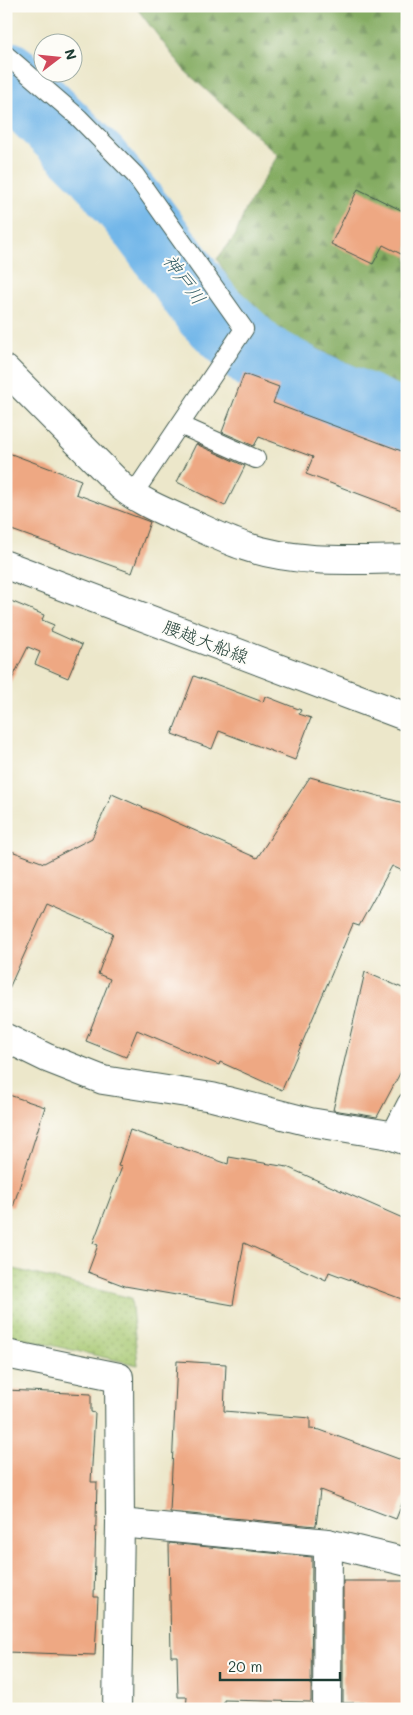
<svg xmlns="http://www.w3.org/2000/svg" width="413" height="1715" viewBox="0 0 413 1715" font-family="Mali,'Klee One',sans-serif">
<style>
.forest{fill:url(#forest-firs);stroke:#52744b}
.park{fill:url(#park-dots);stroke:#628252}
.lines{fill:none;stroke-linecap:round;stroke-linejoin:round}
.river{stroke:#73b7e9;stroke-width:71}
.building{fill:#eea883}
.lane-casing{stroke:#3e564a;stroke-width:20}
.street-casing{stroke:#3e564a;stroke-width:30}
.secondary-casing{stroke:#3e564a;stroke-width:30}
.lane{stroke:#fff;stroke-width:18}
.street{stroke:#fff;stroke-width:28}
.secondary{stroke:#fff;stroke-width:28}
.labels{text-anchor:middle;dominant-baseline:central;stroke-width:4;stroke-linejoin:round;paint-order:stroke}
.street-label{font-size:18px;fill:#1f3d34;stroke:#fdfcf7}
.water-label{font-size:19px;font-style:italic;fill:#38626a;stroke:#fdfcf7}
</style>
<defs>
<pattern id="forest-firs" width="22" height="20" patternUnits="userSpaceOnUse" patternTransform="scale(1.25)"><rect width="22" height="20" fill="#84ac62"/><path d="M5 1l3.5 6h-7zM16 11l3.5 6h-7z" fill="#6b8d52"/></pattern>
<pattern id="park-dots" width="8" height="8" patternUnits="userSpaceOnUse" patternTransform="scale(1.25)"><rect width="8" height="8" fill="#a6c76f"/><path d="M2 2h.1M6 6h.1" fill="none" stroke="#87a35c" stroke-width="1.8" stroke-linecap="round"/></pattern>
</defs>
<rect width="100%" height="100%" fill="#fdfcf7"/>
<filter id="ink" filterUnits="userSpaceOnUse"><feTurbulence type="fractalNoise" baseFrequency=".02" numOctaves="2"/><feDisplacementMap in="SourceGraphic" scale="10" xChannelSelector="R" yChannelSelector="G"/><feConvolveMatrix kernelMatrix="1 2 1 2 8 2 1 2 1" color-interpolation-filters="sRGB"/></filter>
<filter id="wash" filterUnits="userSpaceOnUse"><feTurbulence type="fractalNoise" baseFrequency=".0096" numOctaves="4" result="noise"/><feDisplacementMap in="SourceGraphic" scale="20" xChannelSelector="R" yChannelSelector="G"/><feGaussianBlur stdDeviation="1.12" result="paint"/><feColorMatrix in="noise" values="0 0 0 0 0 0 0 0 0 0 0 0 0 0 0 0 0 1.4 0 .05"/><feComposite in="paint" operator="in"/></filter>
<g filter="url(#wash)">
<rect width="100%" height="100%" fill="#ece7ca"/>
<path class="forest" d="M 135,6 L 407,6 L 407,393 L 382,379 L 267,325 L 234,288 L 217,259 L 235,236 L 246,209 L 278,155 L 184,70 Z"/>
<path class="park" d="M 6,1267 L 131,1298 L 138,1365 L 6,1335 Z"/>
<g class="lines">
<path class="river" d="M 6,76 L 96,164 L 141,219 L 208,310 L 257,356 L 308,384 L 407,427"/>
</g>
<g id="blocks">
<g class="building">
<path d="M 358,189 L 407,213 L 407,257 L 383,245 L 373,264 L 331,244 Z"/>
<path d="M 244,374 L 279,387 L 273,403 L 407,453 L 407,512 L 306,474 L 313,457 L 259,437 L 254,446 L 222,432 Z"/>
<path d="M 196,444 L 245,466 L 225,506 L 177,482 Z"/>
<path d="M 6,452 L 81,480 L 76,494 L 150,522 L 132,573 L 6,528 Z"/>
<path d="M 6,599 L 44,615 L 42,620 L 54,625 L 51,631 L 82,645 L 68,678 L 35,664 L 40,652 L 28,647 L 6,691 Z"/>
<path d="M 194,676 L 263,702 L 265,696 L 301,710 L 299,714 L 311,718 L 295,760 L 219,731 L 212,749 L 172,734 Z"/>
<path d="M 310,777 L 407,804 L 407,873 L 392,866 L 359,926 L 353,924 L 282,1090 L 220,1062 L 219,1065 L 137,1030 L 126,1057 L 86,1041 L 110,979 L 98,974 L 113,933 L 47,904 L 6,995 L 6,849 L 44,863 L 92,838 L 112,794 L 257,858 Z"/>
<path d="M 365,972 L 407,990 L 407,1060 L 377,1117 L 333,1110 Z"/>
<path d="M 6,1094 L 45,1107 L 13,1207 L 6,1206 Z"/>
<path d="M 130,1130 L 228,1164 L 229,1157 L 287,1167 L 407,1220 L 407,1301 L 329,1272 L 326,1280 L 244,1243 L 233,1305 L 125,1286 L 88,1272 L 98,1245 L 93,1243 L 122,1167 L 118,1166 Z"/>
<path d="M 177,1361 L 226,1364 L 224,1411 L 310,1418 L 310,1429 L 320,1430 L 407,1462 L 407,1491 L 396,1519 L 320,1490 L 316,1526 L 170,1512 Z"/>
<path d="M 6,1390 L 91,1394 L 91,1412 L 95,1413 L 91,1482 L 97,1482 L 94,1597 L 98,1597 L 95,1655 L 6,1652 Z"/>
<path d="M 169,1543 L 312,1557 L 311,1702 L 224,1700 L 224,1709 L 186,1709 L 187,1697 L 178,1697 L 177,1656 L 171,1656 Z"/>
<path d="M 343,1581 L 407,1581 L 407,1709 L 365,1709 L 365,1703 L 343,1703 Z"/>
</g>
</g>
</g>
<g filter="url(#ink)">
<use href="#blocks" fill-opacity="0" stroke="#3e564a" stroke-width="1"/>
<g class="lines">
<g class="lane-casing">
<g id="lane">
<path d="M 6,55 L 79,118 L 135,175 L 244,329 L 132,496"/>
<path d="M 180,425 L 256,459"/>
<path d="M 390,1135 L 407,1102"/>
</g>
</g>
<g class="street-casing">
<g id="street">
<path d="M 6,370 L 121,486 C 140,502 165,512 188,522 C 206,530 225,540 244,546 C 296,564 353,560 407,559"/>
<path d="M 6,1038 L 47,1058 L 103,1080 L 212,1097 L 310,1122 L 390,1135 L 407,1141"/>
<path d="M 6,1354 L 119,1377 L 120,1523 L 117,1709"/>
<path d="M 120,1523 L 328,1543 L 407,1562"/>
<path d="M 327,1709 L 328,1543"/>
</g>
</g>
<g class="secondary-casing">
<path id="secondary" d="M 6,565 L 407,717"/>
</g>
<use href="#lane" class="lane"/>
<use href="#street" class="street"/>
<use href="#secondary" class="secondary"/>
</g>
</g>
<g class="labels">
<g class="street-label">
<text transform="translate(206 641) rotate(21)">腰越大船線</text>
</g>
<g class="water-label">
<text transform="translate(185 279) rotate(54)">神戸川</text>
</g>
</g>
<rect width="413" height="1715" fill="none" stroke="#fdfcf7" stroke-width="25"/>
<g transform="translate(58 58) rotate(74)"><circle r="24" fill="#fdfcf7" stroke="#a4b0a9"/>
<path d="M0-4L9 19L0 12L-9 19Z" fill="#d1495b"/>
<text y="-8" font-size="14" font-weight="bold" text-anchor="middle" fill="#1f3d34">N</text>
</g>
<path d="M220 1672v8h120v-8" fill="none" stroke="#1f3d34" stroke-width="2.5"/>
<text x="228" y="1672" font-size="15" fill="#1f3d34" stroke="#fdfcf7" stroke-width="4" paint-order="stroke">20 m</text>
</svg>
